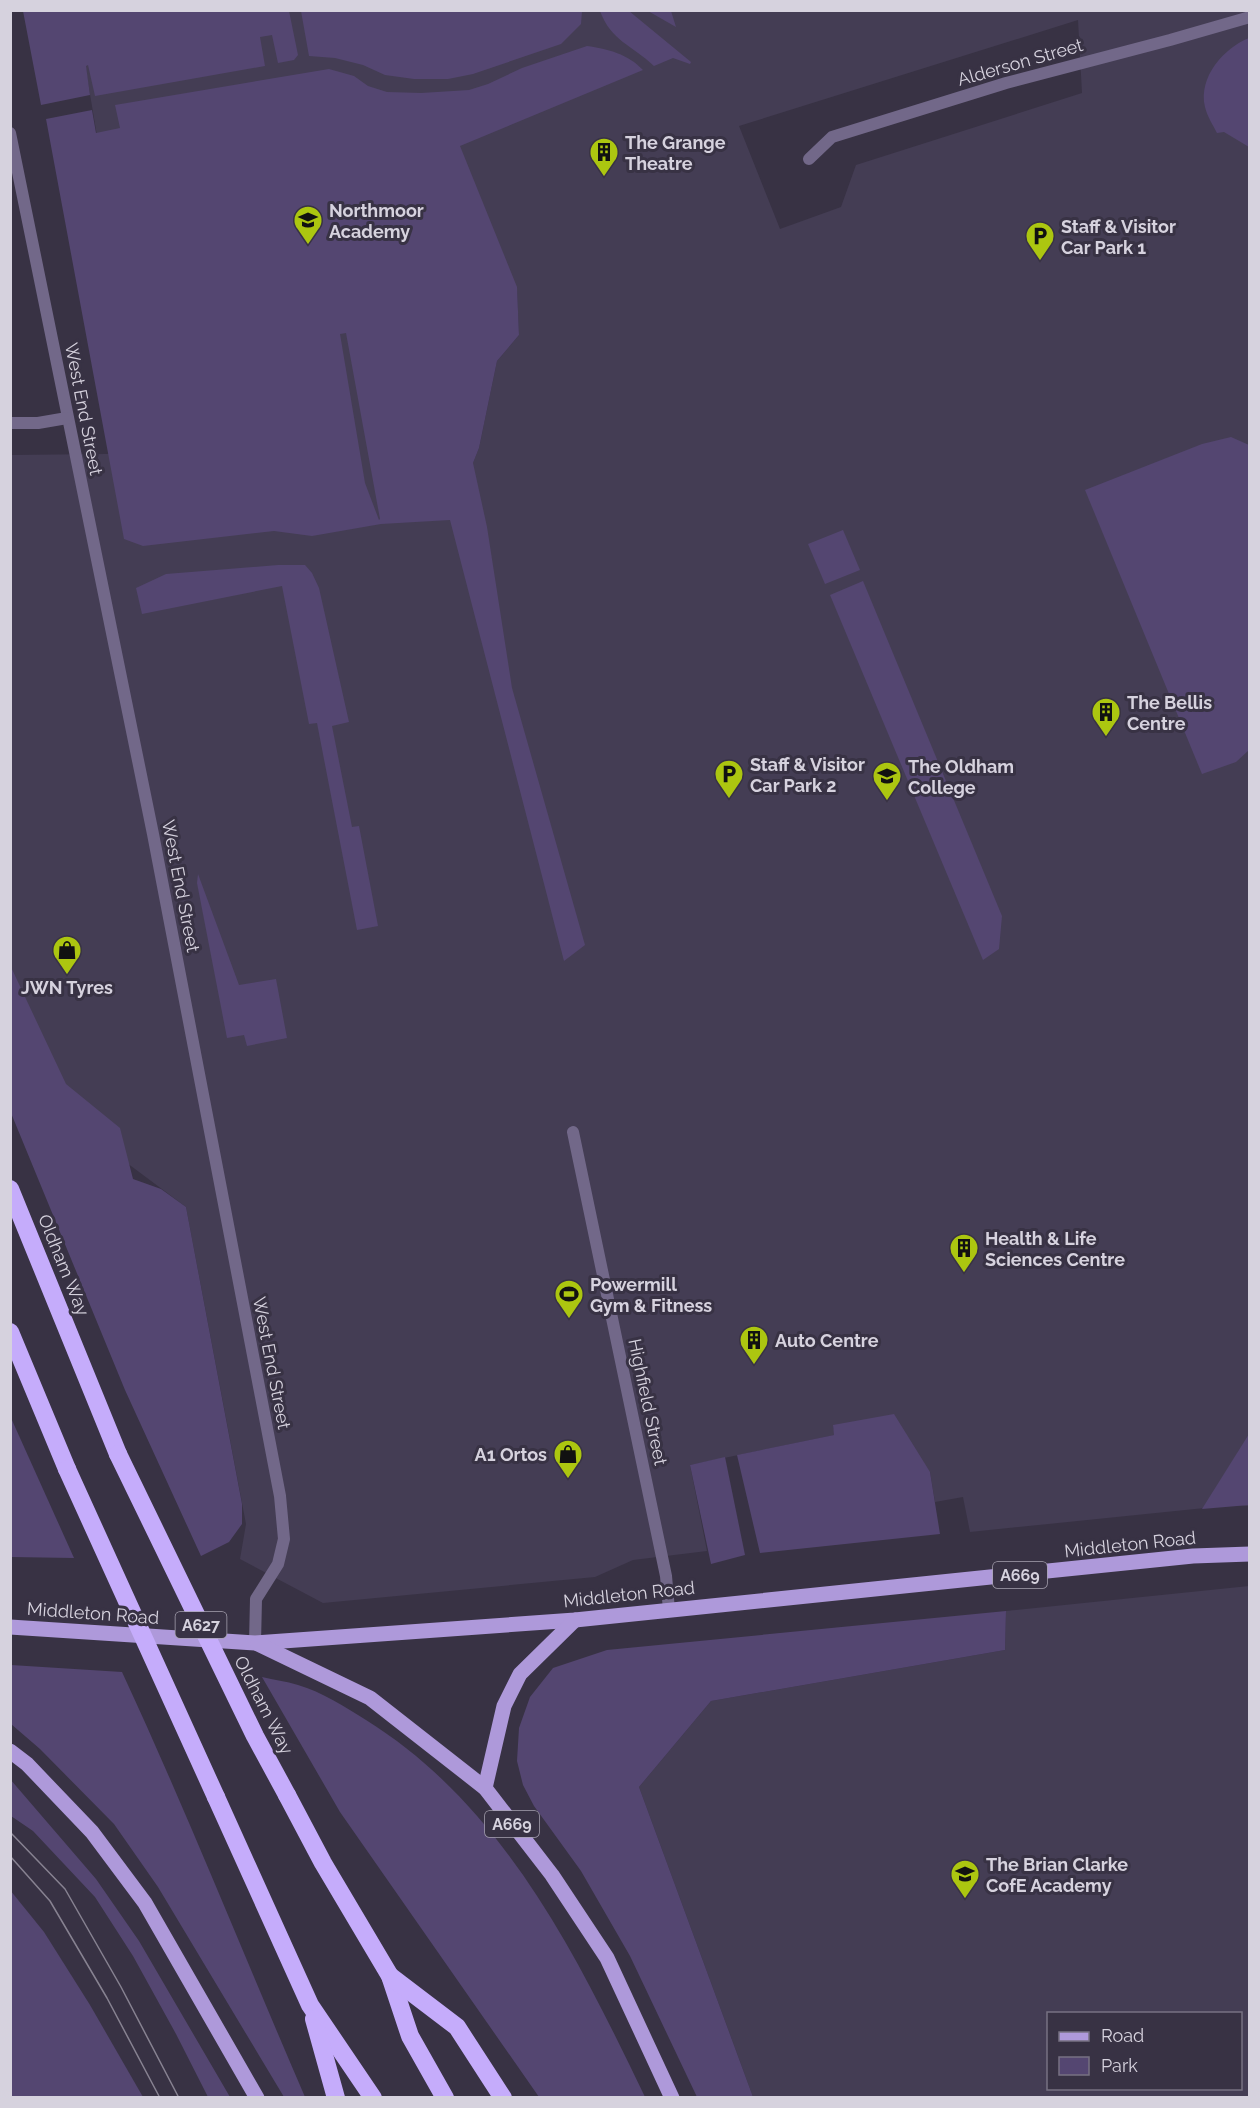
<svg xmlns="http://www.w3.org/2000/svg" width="1260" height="2108" viewBox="0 0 1260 2108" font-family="Raleway,sans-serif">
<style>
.built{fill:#443d54;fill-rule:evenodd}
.green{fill:#544671;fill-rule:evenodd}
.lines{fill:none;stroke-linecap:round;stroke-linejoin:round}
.street{stroke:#726889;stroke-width:12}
.primary{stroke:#ae99da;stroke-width:15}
.highway{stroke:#c5acfb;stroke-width:18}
.tram{stroke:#878291;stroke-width:1.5}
.highway-bridge{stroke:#c5acfb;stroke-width:18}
.labels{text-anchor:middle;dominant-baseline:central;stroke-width:6;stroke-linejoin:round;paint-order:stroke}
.shield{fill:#383244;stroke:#a7a2b0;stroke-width:1.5}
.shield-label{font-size:16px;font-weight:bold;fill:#d6d2de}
.street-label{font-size:18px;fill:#d6d2de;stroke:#383244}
.poi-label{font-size:18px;font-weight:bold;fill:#d6d2de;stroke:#383244;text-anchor:start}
</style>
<rect width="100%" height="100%" fill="#383244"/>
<g class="built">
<path d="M 76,11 L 1249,11 L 1249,1506 L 1234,1505 L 970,1532 L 963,1497 L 935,1502 L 930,1472 L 833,1426 L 835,1435 L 690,1465 L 707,1551 L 633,1560 L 595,1577 L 323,1603 L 240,1559 L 246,1524 L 186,1207 L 72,1122 L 11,997 L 11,455 L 106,454 L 150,451 ZM 1078,20 L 1082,93 L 856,165 L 841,207 L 780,229 L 739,126 ZM 517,290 L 519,335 L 497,361 L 479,448 L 450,520 Z"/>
<path d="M 1249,1586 L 1249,2097 L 753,2097 L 639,1787 L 711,1701 L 1005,1650 L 1006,1611 ZM 1048,2014 L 1240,2014 L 1240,2088 L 1048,2088 Z"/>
</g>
<g class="green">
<path d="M 23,11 L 289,11 L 298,55 L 294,60 L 278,63 L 272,35 L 260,37 L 265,66 L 95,96 L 88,65 L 86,66 L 90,95 L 41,105 Z"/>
<path d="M 301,11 L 301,10 L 582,11 L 581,24 L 561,44 L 473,74 L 448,79 L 414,79 L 385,75 L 363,65 L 335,58 L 309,56 Z"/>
<path d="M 600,11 L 629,11 L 691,62 L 690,64 L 673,58 L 654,66 C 632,45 611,41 600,11 Z"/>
<path d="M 648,11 L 671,11 L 676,27 Z"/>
<path d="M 1249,38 L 1249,147 L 1224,132 L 1217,133 C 1213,125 1207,116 1205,107 C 1198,77 1224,48 1249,38 Z"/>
<path d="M 587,46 C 608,49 628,54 643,70 L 460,146 L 517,287 L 519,335 L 497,361 L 479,448 L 473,463 L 487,527 L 512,688 L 585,945 L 564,961 L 450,520 L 381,524 L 312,536 L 274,531 L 143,546 L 124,539 L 46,119 L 92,110 L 96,133 L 120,128 L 115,105 L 329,69 L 354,76 L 368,86 L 387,92 L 421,93 L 469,90 L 488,84 L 522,68 ZM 346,333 L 380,519 L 379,520 L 365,483 L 340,334 Z"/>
<path d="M 1231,437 L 1249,445 L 1249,750 L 1236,762 L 1202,774 L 1085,490 L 1202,444 Z"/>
<path d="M 843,530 L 860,570 L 825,584 L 808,544 Z"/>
<path d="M 278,565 L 305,565 L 312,573 L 319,588 L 349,722 L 332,726 L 352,827 L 359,826 L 378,926 L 357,930 L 317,723 L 309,724 L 282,586 L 142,614 L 136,588 L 166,574 Z"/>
<path d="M 863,581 L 1002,916 L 999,949 L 983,960 L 830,595 Z"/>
<path d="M 198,874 L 239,985 L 276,979 L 287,1038 L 247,1046 L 244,1035 L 227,1038 L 197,883 Z"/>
<path d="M 10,965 L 66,1084 L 120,1128 L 133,1179 L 161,1189 L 186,1207 L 242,1504 L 242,1524 L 229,1542 L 201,1556 L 125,1390 L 11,1113 Z"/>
<path d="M 894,1414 L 930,1472 L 940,1534 L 760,1553 L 737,1455 L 834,1435 L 833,1425 Z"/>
<path d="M 10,1418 L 11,1418 L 74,1558 L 11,1557 Z"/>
<path d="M 1249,1434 L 1249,1505 L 1202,1509 Z"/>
<path d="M 725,1457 L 745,1555 L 711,1564 L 690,1465 Z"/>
<path d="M 1006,1611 L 1005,1650 L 711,1701 L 639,1787 L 753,2097 L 697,2097 L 630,1956 L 581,1871 L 534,1806 L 523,1785 L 517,1761 L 519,1728 L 530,1697 L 553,1668 L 607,1650 Z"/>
<path d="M 11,1665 L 122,1672 C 187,1812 244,1956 305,2097 L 284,2097 L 158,1887 L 114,1824 L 40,1749 L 11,1724 Z"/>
<path d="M 262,1677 C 274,1680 286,1681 298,1685 C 322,1692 345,1707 366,1720 C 504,1806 577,1956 645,2097 L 539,2097 L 340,1812 Z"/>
<path d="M 10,1779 L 96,1879 L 139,1941 L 230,2097 L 208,2097 L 176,2034 L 133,1956 L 95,1897 L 33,1831 L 11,1816 Z"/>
<path d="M 10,1890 L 44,1932 L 90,2005 L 143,2097 L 11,2097 Z"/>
</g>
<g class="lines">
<g class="street">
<path d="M 10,133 L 153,834 L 280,1496 L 284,1539 L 278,1564 L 256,1599 L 255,1643"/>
<path d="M 809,159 L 832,137 L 1006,83 L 1170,40 L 1250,17"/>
<path d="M 10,423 L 38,423 L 67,418"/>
<path d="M 573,1132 L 666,1576 L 669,1610"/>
</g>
<g class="primary">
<path d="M 10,1627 L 255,1643 L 575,1620 L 1193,1556 L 1250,1554"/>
<path d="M 258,1644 L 370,1698 L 485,1788 L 552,1875 L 607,1958 L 672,2098"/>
<path d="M 10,1751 L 27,1764 L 92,1832 L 145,1903 L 257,2098"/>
<path d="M 485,1788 L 504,1706 L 520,1674 L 575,1620"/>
</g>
<g class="highway">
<path d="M 10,1189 L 118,1454"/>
<path d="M 10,1332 L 67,1469"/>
<path d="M 287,1795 L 323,1863 L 390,1976 L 410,2036 L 445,2098"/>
<path d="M 216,1797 L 310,2005 L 373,2098"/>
<path d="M 390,1976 L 457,2027 L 503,2098"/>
<path d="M 314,2019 L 336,2098"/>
</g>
<g class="tram">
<path d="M 10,1832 L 65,1889 L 121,1987 L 179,2098"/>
<path d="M 10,1856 L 50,1901 L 107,1998 L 160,2098"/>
</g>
<g class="highway-bridge">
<path d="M 118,1454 L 255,1736 L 287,1795"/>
<path d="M 67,1469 L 216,1797"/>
</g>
</g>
<defs>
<g id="building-pin" transform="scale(1.5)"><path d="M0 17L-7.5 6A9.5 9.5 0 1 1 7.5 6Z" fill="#acc610" stroke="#383244"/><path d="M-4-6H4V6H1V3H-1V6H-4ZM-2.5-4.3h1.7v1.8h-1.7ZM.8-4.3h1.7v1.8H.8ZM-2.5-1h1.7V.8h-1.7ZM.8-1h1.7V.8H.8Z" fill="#111"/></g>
<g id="school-pin" transform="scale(1.5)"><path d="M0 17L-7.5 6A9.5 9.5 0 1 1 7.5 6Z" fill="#acc610" stroke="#383244"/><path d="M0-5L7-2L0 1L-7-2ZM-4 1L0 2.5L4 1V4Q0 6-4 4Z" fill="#111"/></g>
<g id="parking-pin" transform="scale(1.5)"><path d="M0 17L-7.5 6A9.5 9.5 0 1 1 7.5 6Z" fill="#acc610" stroke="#383244"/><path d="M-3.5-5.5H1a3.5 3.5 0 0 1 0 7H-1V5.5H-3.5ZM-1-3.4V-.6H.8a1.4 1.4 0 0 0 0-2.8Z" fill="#111"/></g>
<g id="university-pin" transform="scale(1.5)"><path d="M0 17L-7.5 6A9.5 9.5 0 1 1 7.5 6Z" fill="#acc610" stroke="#383244"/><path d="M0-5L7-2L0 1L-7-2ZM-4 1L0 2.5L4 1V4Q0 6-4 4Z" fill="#111"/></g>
<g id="shop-pin" transform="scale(1.5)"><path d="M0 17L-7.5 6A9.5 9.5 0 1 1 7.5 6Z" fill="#acc610" stroke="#383244"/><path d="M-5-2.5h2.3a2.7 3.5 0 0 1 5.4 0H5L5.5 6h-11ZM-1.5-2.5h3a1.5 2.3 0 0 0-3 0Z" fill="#111"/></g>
<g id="stadium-pin" transform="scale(1.5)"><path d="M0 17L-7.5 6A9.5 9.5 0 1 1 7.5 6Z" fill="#acc610" stroke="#383244"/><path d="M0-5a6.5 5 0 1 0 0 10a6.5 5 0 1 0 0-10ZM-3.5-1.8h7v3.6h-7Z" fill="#111"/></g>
</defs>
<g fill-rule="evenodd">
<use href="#building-pin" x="604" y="152"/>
<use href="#school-pin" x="308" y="220"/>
<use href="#parking-pin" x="1040" y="236"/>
<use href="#building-pin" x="1106" y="712"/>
<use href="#parking-pin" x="729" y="774"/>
<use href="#university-pin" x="887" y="776"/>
<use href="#shop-pin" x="67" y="950"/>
<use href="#building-pin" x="964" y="1248"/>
<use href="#stadium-pin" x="569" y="1294"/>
<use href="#building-pin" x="754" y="1340"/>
<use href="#shop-pin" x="568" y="1454"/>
<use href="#school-pin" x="965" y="1874"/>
</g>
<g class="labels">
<g class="shield">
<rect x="993" y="1562" width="54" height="26" rx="4.5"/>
<rect x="175.5" y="1612" width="51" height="26" rx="4.5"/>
<rect x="485" y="1811" width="54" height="26" rx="4.5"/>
</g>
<g class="shield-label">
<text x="1020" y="1575">A669</text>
<text x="201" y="1625">A627</text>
<text x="512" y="1824">A669</text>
</g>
<g class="street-label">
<text transform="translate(1020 62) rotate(-16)">Alderson Street</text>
<text transform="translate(84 409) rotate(79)">West End Street</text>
<text transform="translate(181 886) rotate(79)">West End Street</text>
<text transform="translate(64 1265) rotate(68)">Oldham Way</text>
<text transform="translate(272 1363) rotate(79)">West End Street</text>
<text transform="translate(648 1402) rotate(78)">Highfield Street</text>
<text transform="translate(1130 1544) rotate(-6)">Middleton Road</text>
<text transform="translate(629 1594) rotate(-6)">Middleton Road</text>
<text transform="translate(93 1613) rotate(4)">Middleton Road</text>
<text transform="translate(264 1705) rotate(63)">Oldham Way</text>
</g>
<g class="poi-label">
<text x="625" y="142">The Grange<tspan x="625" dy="21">Theatre</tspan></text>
<text x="329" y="210">Northmoor<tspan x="329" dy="21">Academy</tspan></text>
<text x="1061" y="226">Staff &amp; Visitor<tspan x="1061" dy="21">Car Park 1</tspan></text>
<text x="1127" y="702">The Bellis<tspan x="1127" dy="21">Centre</tspan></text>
<text x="750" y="764">Staff &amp; Visitor<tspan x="750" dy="21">Car Park 2</tspan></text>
<text x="908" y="766">The Oldham<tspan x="908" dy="21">College</tspan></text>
<text x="67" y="987" text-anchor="middle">JWN Tyres</text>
<text x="985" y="1238">Health &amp; Life<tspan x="985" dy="21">Sciences Centre</tspan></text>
<text x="590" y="1284">Powermill<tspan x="590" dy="21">Gym &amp; Fitness</tspan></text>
<text x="775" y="1340">Auto Centre</text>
<text x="547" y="1454" text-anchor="end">A1 Ortos</text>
<text x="986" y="1864">The Brian Clarke<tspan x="986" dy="21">CofE Academy</tspan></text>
</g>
</g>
<rect width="1260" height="2108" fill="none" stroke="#d6d2de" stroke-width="24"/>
<rect x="1047" y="2012" width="195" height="78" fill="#383244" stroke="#777282" stroke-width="1.5"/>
<rect x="1059" y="2032" width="30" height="9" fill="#ae99da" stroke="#777282" stroke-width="1.5"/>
<text x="1101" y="2042" font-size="18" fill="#d6d2de">Road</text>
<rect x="1059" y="2057" width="30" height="18" fill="#544671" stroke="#777282" stroke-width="1.5"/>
<text x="1101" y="2072" font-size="18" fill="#d6d2de">Park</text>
</svg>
